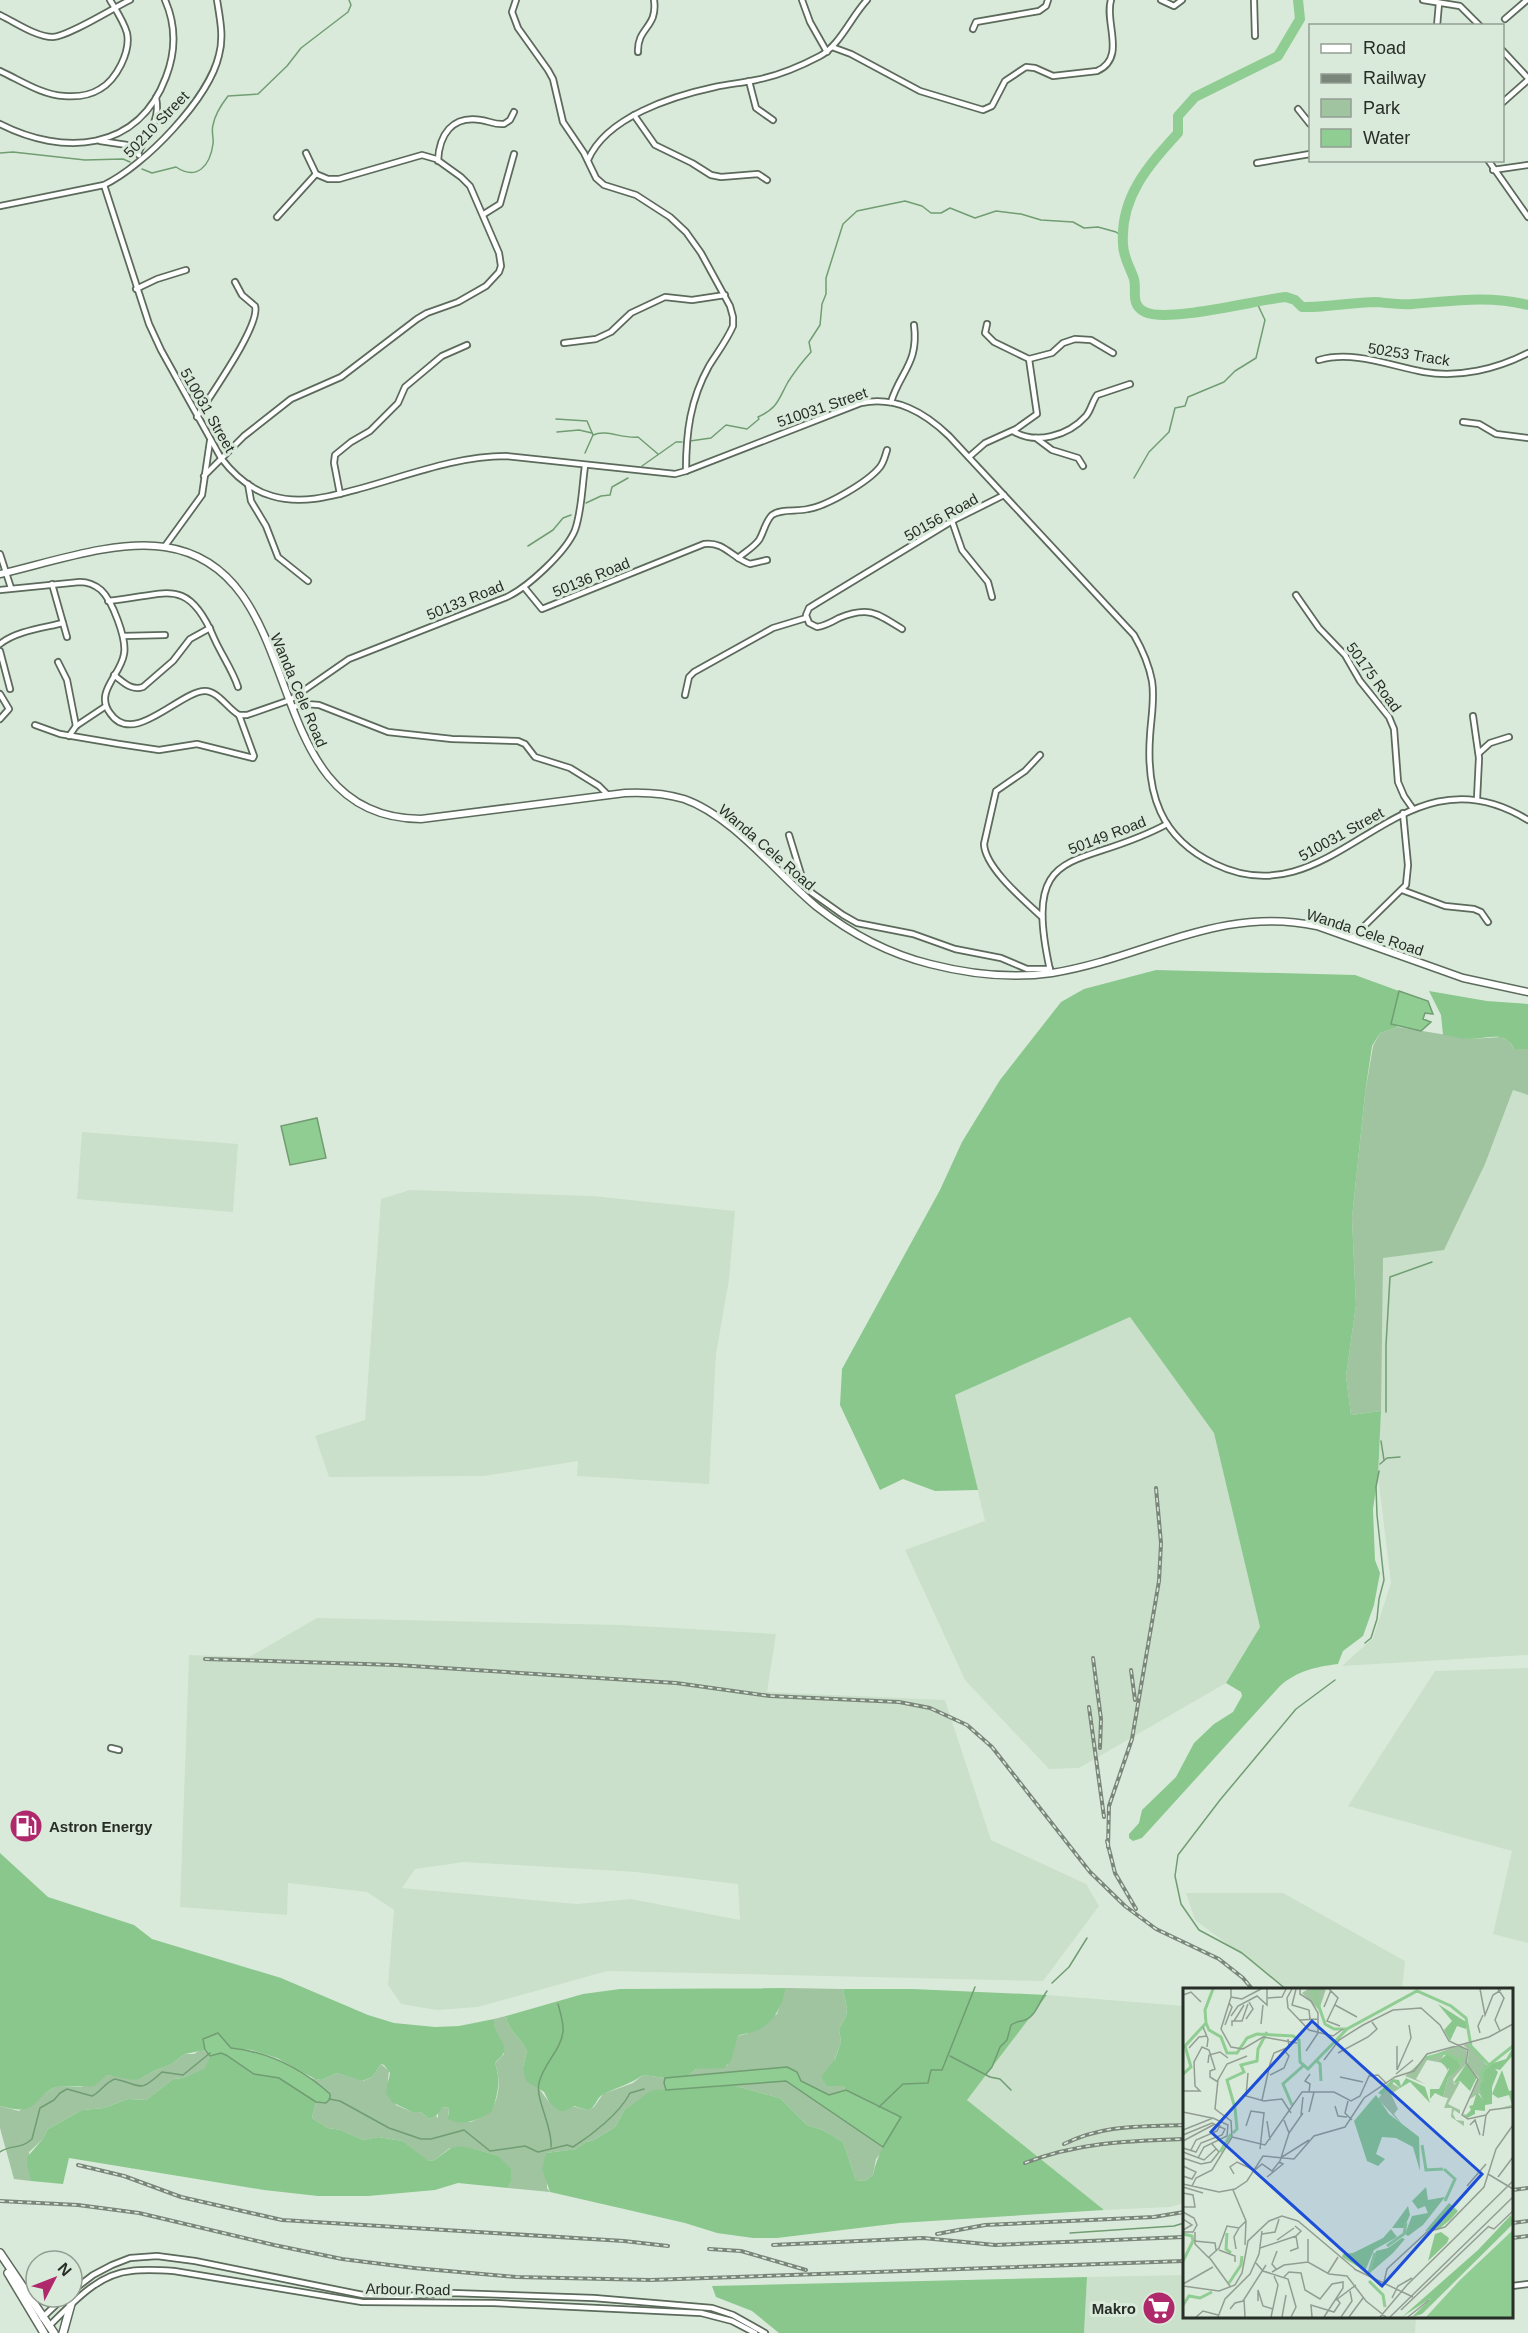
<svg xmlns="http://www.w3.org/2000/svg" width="1528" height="2333" viewBox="0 0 1528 2333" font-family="Helvetica,sans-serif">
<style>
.built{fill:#cae0ca;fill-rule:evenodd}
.green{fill:#a0c3a0}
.forest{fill:#8ac78d}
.water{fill:#90cd92;stroke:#709d72;stroke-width:1.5}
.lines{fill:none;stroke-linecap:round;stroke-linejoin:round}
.stream{stroke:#709d72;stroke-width:1.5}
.river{stroke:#90cd92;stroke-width:10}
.minor-casing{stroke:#5b6a5b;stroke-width:8}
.tertiary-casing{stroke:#5b6a5b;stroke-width:9}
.secondary-casing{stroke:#5b6a5b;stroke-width:10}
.minor{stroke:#fff;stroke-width:4.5}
.tertiary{stroke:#fff;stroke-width:6}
.secondary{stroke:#fff;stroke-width:7}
.rail-casing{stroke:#7b867b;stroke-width:4}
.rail{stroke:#daeada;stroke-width:1.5;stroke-dasharray:4.5;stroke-linecap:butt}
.labels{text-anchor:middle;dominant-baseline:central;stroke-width:6;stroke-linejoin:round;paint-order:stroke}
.street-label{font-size:15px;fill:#272d27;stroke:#daeada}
.poi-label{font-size:15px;font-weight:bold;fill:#272d27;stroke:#daeada;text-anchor:start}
.inset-river{fill:none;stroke:#90cd92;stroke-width:3}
.inset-road{fill:none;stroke:#929e92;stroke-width:1.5}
.view{fill:#1d4ed8;fill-opacity:0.15;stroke:#1d4ed8;stroke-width:3}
.inset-edge{fill:none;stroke:#272d27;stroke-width:3}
</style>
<rect width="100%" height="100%" fill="#daeada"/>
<g class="built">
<path d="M 1513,1090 L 1528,1095 L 1528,1655 L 1342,1666 L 1373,1638 L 1391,1583 L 1378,1476 L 1380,1437 L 1382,1258 L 1485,1164 Z"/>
<path d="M 82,1132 L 238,1144 L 233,1212 L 77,1199 Z"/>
<path d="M 410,1190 L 593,1196 L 735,1211 L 729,1280 L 716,1354 L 709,1484 L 577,1476 L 578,1461 L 484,1476 L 329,1477 L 315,1436 L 365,1420 L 381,1199 Z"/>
<path d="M 1130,1317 L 1215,1433 L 1260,1627 L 1226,1683 L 1079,1768 L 1049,1769 L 965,1680 L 905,1550 L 985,1521 L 955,1395 Z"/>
<path d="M 317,1618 L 622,1625 L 776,1634 L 767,1692 L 945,1700 L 991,1840 L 1086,1884 L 1099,1906 L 1043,1981 L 607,1971 L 478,2007 L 437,2010 L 401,2004 L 388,1985 L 394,1910 L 367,1892 L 288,1883 L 287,1915 L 180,1907 L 189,1655 L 249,1657 ZM 464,1862 L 636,1872 L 738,1884 L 740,1920 L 631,1899 L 577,1904 L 402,1888 L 415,1869 Z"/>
<path d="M 1528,1668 L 1528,1943 L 1493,1934 L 1512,1851 L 1348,1806 L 1435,1671 Z"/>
<path d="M 1186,1893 L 1283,1893 L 1405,1961 L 1402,1989 L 1288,1989 L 1195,1920 Z"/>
<path d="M 1047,1995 L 1184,2006 L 1184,2203 L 1170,2207 L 1104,2210 L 967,2100 Z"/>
<path d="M 1184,2275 L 1184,2316 L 1416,2317 L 1415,2333 L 1084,2333 L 1087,2277 Z"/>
</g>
<g class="green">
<path d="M 1398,1027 L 1471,1039 L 1501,1037 L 1509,1041 L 1514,1049 L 1528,1049 L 1528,1095 L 1513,1090 L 1485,1164 L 1444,1250 L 1383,1258 L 1381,1411 L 1351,1415 L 1346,1376 L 1356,1305 L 1352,1218 L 1365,1094 L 1373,1046 L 1380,1033 Z"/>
<path d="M 786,1988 L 843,1989 L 847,2009 L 846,2016 L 839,2029 L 841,2042 L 834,2061 L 843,2086 L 846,2090 L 829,2095 L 801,2081 L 797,2072 L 787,2067 L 688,2076 L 696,2069 L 727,2066 L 738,2036 L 748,2033 L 777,2014 Z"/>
<path d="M 506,2016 C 507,2030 521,2038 527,2051 L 523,2067 L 549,2102 L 565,2111 L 572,2106 L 587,2110 L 594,2107 L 603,2094 L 633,2083 L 643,2075 L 665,2078 L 666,2090 L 654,2090 L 635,2105 L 625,2109 L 615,2127 L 594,2140 L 586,2142 L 578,2149 L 546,2153 L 547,2188 L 550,2192 L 508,2188 L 511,2182 L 497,2155 L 473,2149 L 450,2148 L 433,2161 L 426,2160 L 403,2141 L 378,2137 L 363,2140 L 341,2130 L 328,2128 L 312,2118 L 316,2102 L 326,2103 L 310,2078 L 322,2080 L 337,2073 L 363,2081 L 372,2077 L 381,2064 L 389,2071 L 388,2079 L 396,2105 L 412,2112 L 421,2112 L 429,2119 L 436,2116 L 438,2118 L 438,2112 L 443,2107 L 449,2108 L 448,2115 C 454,2117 464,2122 471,2122 C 474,2121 477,2119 480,2118 C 500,2109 502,2082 495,2063 L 504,2054 C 502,2040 493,2034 494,2019 Z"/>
<path d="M 202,2049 L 210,2056 L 206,2068 L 183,2078 L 173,2079 L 146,2100 L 128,2099 L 104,2108 L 82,2110 L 48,2129 L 42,2140 L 29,2152 L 31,2181 L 14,2179 L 0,2128 L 0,2106 L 19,2111 L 55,2087 L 81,2087 L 107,2075 L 140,2079 L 156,2070 L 170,2065 L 185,2054 L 194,2054 Z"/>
<path d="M 786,2081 L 883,2147 L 883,2151 L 876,2159 L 873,2175 L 865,2181 L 856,2180 L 843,2142 L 823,2130 L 807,2125 L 780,2098 L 732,2085 Z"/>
</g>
<g class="forest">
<path d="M 1156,970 L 1355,975 L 1399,991 L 1391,1023 L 1398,1027 L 1380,1033 L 1372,1046 L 1365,1094 L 1352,1218 L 1356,1305 L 1346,1376 L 1351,1415 L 1381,1411 L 1378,1476 L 1373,1509 L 1375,1560 L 1380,1573 L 1374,1605 L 1363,1636 L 1343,1651 L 1338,1664 C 1315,1667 1297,1671 1280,1686 L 1142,1838 L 1133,1841 L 1129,1838 L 1129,1834 L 1139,1823 L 1142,1810 L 1176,1777 L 1194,1743 L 1214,1724 L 1233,1712 L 1242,1696 L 1241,1692 L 1226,1683 L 1260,1627 L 1214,1433 L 1130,1317 L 955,1395 L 978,1490 L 935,1491 L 903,1479 L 880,1490 L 840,1405 L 842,1369 L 940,1190 L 962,1142 L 1000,1080 L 1061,1002 L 1084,989 Z"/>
<path d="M 1429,991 L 1487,1001 L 1528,1004 L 1528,1049 L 1514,1049 C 1505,1030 1488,1039 1471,1039 C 1462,1039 1452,1036 1443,1035 L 1441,1015 Z"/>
<path d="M 0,1853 L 48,1897 L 134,1925 L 152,1939 L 281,1978 L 368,2015 L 394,2023 L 435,2027 L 459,2026 L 494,2019 C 493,2035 507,2042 504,2052 C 503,2056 498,2059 495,2063 C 501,2080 498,2094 492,2111 C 480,2120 462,2127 448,2119 L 449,2108 L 443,2107 L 436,2116 L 429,2119 L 421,2112 L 412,2112 L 392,2102 L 386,2093 L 390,2073 L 384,2065 L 381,2064 L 372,2077 L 362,2081 L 337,2073 L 322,2080 L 315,2079 L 277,2058 L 251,2050 L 231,2048 L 225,2044 L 206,2043 L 205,2050 L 185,2054 L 170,2065 L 156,2070 L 140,2079 L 133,2080 L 107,2075 L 94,2086 L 55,2087 C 27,2103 40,2116 0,2106 Z"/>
<path d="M 786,1988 C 781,2008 773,2026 752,2032 C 747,2034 743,2033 738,2036 L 731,2061 L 724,2068 L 696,2069 L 688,2076 L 665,2078 L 643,2075 C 631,2084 618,2087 604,2094 C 595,2098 597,2108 587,2110 L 574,2106 L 565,2111 L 559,2111 L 549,2102 L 544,2092 L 526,2081 L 523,2067 L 527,2051 C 521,2038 507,2030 506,2016 L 583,1994 L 620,1989 Z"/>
<path d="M 843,1989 L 913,1989 L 1047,1995 L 967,2100 L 1104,2210 L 900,2223 L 777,2238 L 753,2238 L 717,2233 L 685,2223 L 550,2192 L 542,2169 L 546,2153 L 577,2149 L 586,2142 L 594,2140 L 615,2127 L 625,2109 C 637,2104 642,2094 654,2090 L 732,2085 L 780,2098 L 807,2125 L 823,2130 L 843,2142 L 856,2180 L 865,2181 L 873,2175 C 877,2154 889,2136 901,2117 L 846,2090 L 843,2086 L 827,2086 L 821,2077 L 835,2059 L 841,2042 L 839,2029 L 846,2016 L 847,2009 Z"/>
<path d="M 221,2053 L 233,2058 L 254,2074 L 279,2078 L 316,2102 L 312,2118 L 328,2128 L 341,2130 L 363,2140 L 378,2137 L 403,2141 L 427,2160 L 433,2161 L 451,2148 L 462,2146 L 497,2155 L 511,2169 L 511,2182 L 508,2188 L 458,2183 L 435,2190 L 368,2196 L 318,2196 L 264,2190 L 69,2158 L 63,2184 L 31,2181 L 27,2163 L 28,2156 L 42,2140 L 48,2129 L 82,2110 L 104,2108 L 128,2099 L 146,2100 L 173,2079 L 183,2078 L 205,2068 L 210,2056 Z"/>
<path d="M 1087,2277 L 1084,2333 L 779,2333 L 752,2311 L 716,2297 L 712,2286 Z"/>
</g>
<g class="water">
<path d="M 1399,991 L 1428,1001 L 1433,1014 L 1425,1013 L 1423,1019 L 1431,1022 L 1421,1031 L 1391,1024 Z"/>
<path d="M 317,1118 L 326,1158 L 290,1165 L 281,1126 Z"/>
<path d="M 218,2033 L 231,2048 C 269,2052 301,2068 330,2094 L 330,2099 L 326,2103 L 316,2102 L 279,2078 L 254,2074 L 226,2055 L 221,2053 L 210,2056 L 205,2050 L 203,2039 Z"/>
<path d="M 787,2067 L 797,2072 L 801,2081 L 829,2095 L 846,2090 L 901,2117 L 883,2147 L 786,2081 L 666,2090 L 664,2083 L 665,2078 Z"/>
</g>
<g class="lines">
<g class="stream">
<path d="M 0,153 L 13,152 L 85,160 L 123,159 L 130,162"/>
<path d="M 142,169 L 152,173 L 176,167 C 197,181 210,166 213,144 C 214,138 211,132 213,125 C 215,114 221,105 228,96 L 258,94 L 287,66 L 301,48 L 348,12 L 351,5 L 349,0"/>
<path d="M 556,419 L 587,421 L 593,435"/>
<path d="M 557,432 L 579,430 L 592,433"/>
<path d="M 690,441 L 711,438 L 726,425 L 747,429 L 759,419 L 758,417 C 778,408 778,400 788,382 C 795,371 802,362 811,352 L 809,342 L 820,325 L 822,304 L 826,294 L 826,278 L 843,224 L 857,211 L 905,201 L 922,206 L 931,213 L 941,213 L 950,208 L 975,218 L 996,211 L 1021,214 L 1041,220 L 1073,222 L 1084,228 L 1098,227 L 1116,232 L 1123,237"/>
<path d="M 585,453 L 593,435 C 606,429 623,439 638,437 L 658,454"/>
<path d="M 642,466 L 676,442 L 682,442"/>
<path d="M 1134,478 L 1149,452 L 1169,432 L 1175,408 L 1185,406 L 1188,397 L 1224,382 L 1235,371 L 1256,358 L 1265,320 L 1256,301"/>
<path d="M 586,503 L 601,496 L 610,495 L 612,487 L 628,478"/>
<path d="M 528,546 L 553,530 L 563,518 L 571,515"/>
<path d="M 1386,1412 L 1386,1345 L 1390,1277 L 1432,1262"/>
<path d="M 1381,1441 L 1384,1460"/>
<path d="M 1380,1464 L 1387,1458 L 1400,1457"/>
<path d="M 1365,1643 L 1371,1638 L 1377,1619 L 1379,1599 L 1384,1580 L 1377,1515 L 1376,1487 L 1379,1471"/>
<path d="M 1052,1983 L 1069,1967 L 1087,1938"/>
<path d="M 1287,1990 L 1242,1953 L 1199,1930 L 1181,1904 L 1175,1876 L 1178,1855 L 1220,1800 L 1296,1709 L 1335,1680"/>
<path d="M 950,2056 L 990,2077 L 1000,2079 L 1011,2090"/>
<path d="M 986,2074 L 992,2067 L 1000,2047 L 1007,2040 L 1011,2025 C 1017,2021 1019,2022 1025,2020 C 1036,2016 1040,2000 1047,1991"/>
<path d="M 329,2099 L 340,2101 L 389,2128 L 421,2139 L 431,2139 L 464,2130 L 490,2151 L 525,2146 L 538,2152 L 567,2145 L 573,2147 C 592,2135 620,2113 630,2093 L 644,2089"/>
<path d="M 879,2107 L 903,2084 L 928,2083 L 931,2070 L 942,2070 L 975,1987"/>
<path d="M 551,2147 C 553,2127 535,2099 539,2083 C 543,2064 561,2050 563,2032 C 564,2023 560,2012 558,2004"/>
<path d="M 0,2152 C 12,2144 20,2150 32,2139 L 40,2108 L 54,2100 L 60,2093 L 67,2089 L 92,2096 C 101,2092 105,2082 115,2079 C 143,2085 138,2094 162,2072 L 183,2075 L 210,2053"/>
<path d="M 1070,2233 L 1174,2226 L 1184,2223"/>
</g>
<path class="river" d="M 1298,0 L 1300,19 L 1278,56 L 1195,97 L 1178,116 L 1178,133 C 1148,166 1120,197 1123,244 C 1123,257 1130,267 1134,279 C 1137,291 1130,305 1145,312 C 1168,323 1256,300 1286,297 L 1295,300 L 1302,307 C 1327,308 1351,302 1376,302 C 1388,303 1400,305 1413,304 C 1452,301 1489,295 1528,305"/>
<g class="minor-casing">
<g id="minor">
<path d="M 516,0 L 512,12 L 518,28 L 548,70 L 553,79 L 563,122 L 584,153 L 596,178 L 604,185 L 636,195 L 670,217 L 686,232 L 701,253 L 730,306 L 733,317 L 733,326 C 727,340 717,353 709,366 C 690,400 686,433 686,471"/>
<path d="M 802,0 L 810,22 L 827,52"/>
<path d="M 1161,0 L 1174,6 L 1182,0"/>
<path d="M 1254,0 L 1255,36"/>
<path d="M 1423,0 L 1460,6 L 1480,26"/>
<path d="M 0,15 C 15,22 36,37 53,37 C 69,36 113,8 130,0"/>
<path d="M 1505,19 L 1527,0"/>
<path d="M 1437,26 L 1439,3"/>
<path d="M 973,29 L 976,22 L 1039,11 L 1046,6 L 1048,0"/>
<path d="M 832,47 L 851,54 L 920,91 L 983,110 L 992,106 L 1005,81 L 1026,67 L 1035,68 L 1053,76 L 1097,71 C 1127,58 1104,22 1111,0"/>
<path d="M 1502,50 L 1528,78"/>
<path d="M 638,52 C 637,27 658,28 654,0"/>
<path d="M 0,71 C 20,80 42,95 64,96 C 76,97 89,96 100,89 C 116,80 131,52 127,33 C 124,22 116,10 110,0"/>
<path d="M 749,81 L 756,108 L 773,120"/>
<path d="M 1502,103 L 1528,80"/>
<path d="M 1298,109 L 1310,124"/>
<path d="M 634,115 L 655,145 L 692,163 L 711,175 L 721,177 L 758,174 L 767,180"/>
<path d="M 0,124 C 63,156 138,152 166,77 C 176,51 176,25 165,0"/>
<path d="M 100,141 L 127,145 L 139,155"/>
<path d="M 138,153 C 147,133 161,121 156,98"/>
<path d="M 306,153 L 316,174"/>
<path d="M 588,160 C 606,117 673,96 715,87 C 728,84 742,83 756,80 C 777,76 801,66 820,56 C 840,45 851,17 867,0"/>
<path d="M 1488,160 L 1528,217"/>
<path d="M 438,161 C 439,135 452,115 481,120 C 489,121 495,125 504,124 L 510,120 L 514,112"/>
<path d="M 1257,163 L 1310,154"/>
<path d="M 1493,170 L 1528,165"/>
<path d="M 104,185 L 149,324 L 161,350 L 221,458 C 234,475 251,490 272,496 C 302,505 332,496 362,488 C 409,475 457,456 506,456 L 675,474 L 686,471 L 861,403 C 896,396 924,412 949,436 L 1134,635 C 1142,649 1149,665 1152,681 C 1155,699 1151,718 1150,736 C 1146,793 1160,838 1215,864 C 1336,923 1398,739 1528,820"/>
<path d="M 0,206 L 104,185 C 144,166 209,99 219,55 C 224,37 220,19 217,0"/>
<path d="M 484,214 L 500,204 L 514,154"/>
<path d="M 136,289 L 157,279 L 186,270"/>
<path d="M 987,324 L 985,333 L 994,342 L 1029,359"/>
<path d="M 564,343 L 596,339 L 611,332 L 631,313 L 665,297 L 692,300 L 725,295"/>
<path d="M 1319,360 C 1353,350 1391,366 1424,372 C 1459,378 1497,369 1528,353"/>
<path d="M 891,402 C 900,372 919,363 914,325"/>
<path d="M 197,417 C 209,397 261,325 255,306 L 242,295 L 235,282"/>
<path d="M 1463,422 L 1479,424 L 1496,434 L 1528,438"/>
<path d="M 1013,431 C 1036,445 1068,436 1086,416 C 1091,410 1092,402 1097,395 L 1130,384"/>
<path d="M 1036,438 L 1052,450 L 1078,458 L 1083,466"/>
<path d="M 969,457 L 985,443 L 1016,429 L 1037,414 L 1029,359 L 1052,353 L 1063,343 L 1075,339 L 1091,340 L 1113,353"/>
<path d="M 204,476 L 244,436 L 291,399 L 341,377 L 417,319 L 427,313 L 458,302 L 486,286 L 499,272 L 501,266 L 499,253 L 470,186 L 461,177 L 436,159 L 422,155 L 339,179 L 328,179 L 316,174 L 277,217"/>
<path d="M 248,484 L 251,501 L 266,526 L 278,557 L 308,581"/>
<path d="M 340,494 L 334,463 L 335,455 L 351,442 L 370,431 L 398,403 L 405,387 L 442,356 L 467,345"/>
<path d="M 952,521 L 962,550 L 988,582 L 992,597"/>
<path d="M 165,546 L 202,495 L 210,441"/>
<path d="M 0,554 L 11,588"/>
<path d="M 738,558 C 745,552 754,547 759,540 C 764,532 765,522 772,515 C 782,508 797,512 808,509 C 827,506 868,482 880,467 C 884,462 885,456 887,450"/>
<path d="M 52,584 L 67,637"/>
<path d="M 524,587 L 542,609 L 704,544 C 724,541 732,558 750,564 L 767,560"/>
<path d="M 0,590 L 80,582 C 88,582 95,585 101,590 C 112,600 127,639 124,654 C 121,675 94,692 110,713 C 133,748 180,691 205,691 C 218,691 228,709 239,715 L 247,715 L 290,700 L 349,659 L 507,597 C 528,587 566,552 575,530 C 582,510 582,486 585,466"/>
<path d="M 1296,595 L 1319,628 L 1345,655 L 1360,681 L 1389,717 L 1394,729 L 1398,782 L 1404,796 L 1413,809"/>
<path d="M 108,601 C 165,596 187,574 214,638 C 221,654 233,671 238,687"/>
<path d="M 902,629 C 877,613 868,606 839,618 C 832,622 825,626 817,627 L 809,623 L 806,615 L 809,608 L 817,603 L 952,521 L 1004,495"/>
<path d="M 123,636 L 165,635"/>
<path d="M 0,644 C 16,631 43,628 63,623"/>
<path d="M 0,651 L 10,689"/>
<path d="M 58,662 L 67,680 L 76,726"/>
<path d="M 114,675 C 123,682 131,691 143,687 L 173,661 L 190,639 L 210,628"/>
<path d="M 0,694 L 9,709 L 0,719"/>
<path d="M 685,695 L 689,677 L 694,672 L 773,628 L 806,618"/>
<path d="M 293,707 L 306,704 L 319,705 L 388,732 L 452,739 L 518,741 L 525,744 L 535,757 L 570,768 L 599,786 L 608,795"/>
<path d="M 1473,716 L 1479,758 L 1477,799"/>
<path d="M 35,725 L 60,734 L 119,744 L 159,750 L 197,744 L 253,758 L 254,756 L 239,715"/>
<path d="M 69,736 L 76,726 L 106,706"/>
<path d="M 1479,753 L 1490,743 L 1509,737"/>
<path d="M 1040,755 L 1025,771 L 996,791 L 984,844 C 985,868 1025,901 1042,917"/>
<path d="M 789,835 L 804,884 L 812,893 L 843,915 L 857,923 L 913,934 L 955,949 L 1001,958 L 1027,969 L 1050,969"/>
<path d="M 1402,890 L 1445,906 L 1474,909 L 1481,912 L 1488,922"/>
<path d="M 1352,938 L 1406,885 L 1408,865 L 1403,813"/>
<path d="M 1050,970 C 1021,838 1079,872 1167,824"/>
<path d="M 111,1748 L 119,1750"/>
<path d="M 1512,2286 L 1528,2284"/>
<path d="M 72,2291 L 93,2275 L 112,2265 L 130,2258 L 157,2256 L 195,2261 L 363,2295 L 407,2296 L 452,2293 L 594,2298 L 712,2308 L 733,2315 L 765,2333"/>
<path d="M 42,2318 L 62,2299"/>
<path d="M 49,2326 C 72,2304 97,2274 131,2271 C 145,2269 160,2270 174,2271 L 362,2302 L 494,2303 L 701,2313 L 732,2321 L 755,2333"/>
</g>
</g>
<g class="tertiary-casing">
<path id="tertiary" d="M 0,574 C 48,563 117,539 165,547 C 315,569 252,818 421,819 L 625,793 C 645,792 664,793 684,799 C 733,816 777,874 817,907 C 850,933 890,954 930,964 C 969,974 1011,979 1052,973 C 1145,958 1219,905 1317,926 L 1463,978 L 1528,992"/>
</g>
<g class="secondary-casing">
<g id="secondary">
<path d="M 0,2253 L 54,2333"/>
<path d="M 8,2273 L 44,2333"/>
<path d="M 32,2296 L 46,2301 L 63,2298"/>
<path d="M 63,2333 L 71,2304"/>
</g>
</g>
<use href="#minor" class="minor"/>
<use href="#tertiary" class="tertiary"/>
<use href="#secondary" class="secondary"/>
<g class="rail-casing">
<g id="rail">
<path d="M 1093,1658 L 1101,1719 L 1100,1748"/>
<path d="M 205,1659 L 396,1665 L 676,1683 L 770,1696 L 899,1702 L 930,1708 L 967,1725 L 992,1747 L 1090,1872 L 1125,1906 L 1156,1929 L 1219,1959 L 1243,1978 L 1253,1990"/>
<path d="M 1131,1670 L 1135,1700"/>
<path d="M 1089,1707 L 1104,1817"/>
<path d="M 1107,1841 L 1115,1873 L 1136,1909"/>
<path d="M 1108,1847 L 1109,1806 L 1132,1739 L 1159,1581 L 1161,1543 L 1156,1488"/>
<path d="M 1064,2144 C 1105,2124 1140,2127 1184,2125"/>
<path d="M 1025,2163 C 1079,2142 1128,2141 1184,2139"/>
<path d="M 78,2165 L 124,2176 L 181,2197 L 282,2220 L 624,2241 L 668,2246"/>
<path d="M 1512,2190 L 1528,2188"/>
<path d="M 0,2201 L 78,2205 L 139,2213 L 274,2245 L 342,2259 L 414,2268 L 516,2277 L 651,2280 L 1184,2261"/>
<path d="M 1512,2223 L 1528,2221"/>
<path d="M 937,2234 L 985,2225 L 1154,2217 L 1184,2212"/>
<path d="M 1512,2238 L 1528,2236"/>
<path d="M 773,2245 L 923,2238 L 995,2245 L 1184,2237"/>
<path d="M 709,2249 L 741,2251 L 806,2270"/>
</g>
</g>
<use href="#rail" class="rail"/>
</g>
<defs>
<g id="fuel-disc" transform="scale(1.725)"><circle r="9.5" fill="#b0286c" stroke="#daeada"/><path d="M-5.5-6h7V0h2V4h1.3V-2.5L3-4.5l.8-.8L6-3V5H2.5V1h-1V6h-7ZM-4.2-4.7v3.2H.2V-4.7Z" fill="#fff"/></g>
<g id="supermarket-disc" transform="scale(1.725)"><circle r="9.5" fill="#b0286c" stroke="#daeada"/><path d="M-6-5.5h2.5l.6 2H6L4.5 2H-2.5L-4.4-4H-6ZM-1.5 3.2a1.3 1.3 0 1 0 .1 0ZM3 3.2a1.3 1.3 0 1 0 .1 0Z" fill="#fff"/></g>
</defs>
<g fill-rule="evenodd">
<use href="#fuel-disc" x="26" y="1826"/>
<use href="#supermarket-disc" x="1159" y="2308"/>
</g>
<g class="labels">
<g class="street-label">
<text transform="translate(156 124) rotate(-46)">50210 Street</text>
<text transform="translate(1409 354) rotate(9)">50253 Track</text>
<text transform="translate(822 407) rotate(-19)">510031 Street</text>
<text transform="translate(208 410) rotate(60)">510031 Street</text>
<text transform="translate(941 517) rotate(-29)">50156 Road</text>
<text transform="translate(591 577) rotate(-22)">50136 Road</text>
<text transform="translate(465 600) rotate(-22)">50133 Road</text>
<text transform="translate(1374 677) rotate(54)">50175 Road</text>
<text transform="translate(299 690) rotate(67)">Wanda Cele Road</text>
<text transform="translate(1341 834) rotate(-29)">510031 Street</text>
<text transform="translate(1107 835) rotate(-21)">50149 Road</text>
<text transform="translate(767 847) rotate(41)">Wanda Cele Road</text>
<text transform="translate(1365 932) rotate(18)">Wanda Cele Road</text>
<text transform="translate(408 2289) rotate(1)">Arbour Road</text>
</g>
<g class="poi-label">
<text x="49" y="1826">Astron Energy</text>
<text x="1136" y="2308" text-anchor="end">Makro</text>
</g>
</g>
<g transform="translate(1183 1988)">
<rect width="330" height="330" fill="#daeada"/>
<path d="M 125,1 L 143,1 L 136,22 L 119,5 ZM 287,55 L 304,78 L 300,83 L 300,112 L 296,105 L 287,111 L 296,90 L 284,76 L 286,62 L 280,57 ZM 276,57 L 284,63 L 283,76 L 270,91 L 271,97 L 274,94 L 277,94 L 265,116 L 277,122 L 277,126 L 271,122 L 270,126 L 273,132 L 281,133 L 281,138 L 268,129 L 269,120 L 261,120 L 265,110 L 260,109 L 265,90 L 276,79 L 275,73 L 261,66 L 257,74 L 265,78 L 265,83 L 260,75 L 244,72 L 233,91 L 242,96 L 222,88 L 242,70 ZM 208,95 L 217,100 L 208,106 L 215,121 L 211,126 L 221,139 L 195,111 Z" fill="#a0c3a0"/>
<path d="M 255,16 L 283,34 L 283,41 L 274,38 L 267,53 L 261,42 L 269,33 ZM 330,60 L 330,67 L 317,82 L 312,81 L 315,84 L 309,99 L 309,116 L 302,117 L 302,123 L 292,122 L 292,126 L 284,130 L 279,125 L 283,127 L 288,122 L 286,118 L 290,117 L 294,104 L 300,112 L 297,101 L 301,78 L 323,71 ZM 264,66 L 275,73 L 277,79 L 265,90 L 260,109 L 252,105 L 247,111 L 247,101 L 256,101 L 266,81 L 256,73 ZM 283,76 L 294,89 L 287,103 L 277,93 L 270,96 ZM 319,82 L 326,103 L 330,102 L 330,118 L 317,120 L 329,117 L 326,107 L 315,110 L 309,106 ZM 223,90 L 242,99 L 247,115 L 227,94 L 217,100 L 211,94 L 199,107 L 195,105 L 210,91 L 216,92 L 218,98 ZM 193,107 L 206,126 L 236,149 L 237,183 L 230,159 L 213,150 L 199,149 L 193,166 L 202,171 L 195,178 L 184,173 L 171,133 ZM 243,199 L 245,212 L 262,209 L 240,237 L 225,248 L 222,246 L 229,228 L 245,225 L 242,218 L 235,221 L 229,213 ZM 266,215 L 275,223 L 268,231 L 256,241 L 242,243 ZM 225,218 L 227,227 L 221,240 L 209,240 ZM 328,227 L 330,236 L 239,326 L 229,329 L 248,310 L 219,329 L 295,262 ZM 208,241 L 214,249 L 191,262 L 182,283 L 159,269 L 160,266 L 170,265 L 200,250 ZM 258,244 L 266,250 L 264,255 L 245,273 L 252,246 ZM 219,250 L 222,251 L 210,265 L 188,284 L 193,263 L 205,260 Z" fill="#8ac78d"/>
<path d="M 330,242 L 330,329 L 243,329 L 277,292 Z" fill="#90cd92"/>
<path class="inset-river" d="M 30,1 L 22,22 L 23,35 L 26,42 L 38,49 L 44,65 L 54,65 L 64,50 L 74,46 L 110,48 L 116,52 L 117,74 L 125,81 L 164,41 L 234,3 L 268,18 L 283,30 L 288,58 L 306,77 L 330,58M 130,1 L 142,36 L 151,41 L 165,41M 242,70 L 263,65 L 277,73 L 283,70M 133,72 L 137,76 L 138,93M 0,86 L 8,79 L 2,58 L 23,35M 299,94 L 299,83 L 306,77M 109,117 L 100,96 L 120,78M 50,145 L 54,141 L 52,120 L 44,92 L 61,84 L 58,77 L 74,73 L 75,61 L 84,44M 239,157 L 243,182 L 260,181M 37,164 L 48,146M 261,181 L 272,191 L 262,213M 44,245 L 43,261 L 48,265M 0,246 L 9,248 L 10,253 L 0,273M 204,258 L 221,246 L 223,235M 186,285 L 192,265M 186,293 L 200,307 L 202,319M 46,295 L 58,277 L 59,268M 0,317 L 6,308 L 17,310 L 29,304"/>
<path class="inset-road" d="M 48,1 L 48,9 L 59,11 L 78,1M 109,1 L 104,10 L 105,20 L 126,42 L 150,48 L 160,41M 113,1 L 109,17 L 126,22 L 127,31M 117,1 L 117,6 L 128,13 L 135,25 L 135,45 L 123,63M 146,1 L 155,10 L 144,33 L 157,38M 297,1 L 302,27 L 310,7 L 318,2M 315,1 L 321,10 L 312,32 L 317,43M 0,7 L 8,4 L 18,14M 48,9 L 38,41 L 48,59 L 60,61 L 80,49 L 114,55M 85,10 L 99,9 L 103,1M 152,17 L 174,29M 141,19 L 148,2M 48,28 L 55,18 L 74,8 L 84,17 L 84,1M 63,31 L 70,21 L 66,14M 117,32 L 135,31M 51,33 L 61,17M 78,36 L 80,17M 42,37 L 49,19 L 46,15M 49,38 L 49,33 L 59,33 L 65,16M 20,39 L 25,51 L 24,59M 297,45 L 295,38 L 300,27M 214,58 L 214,82M 6,60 L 16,49 L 24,48M 155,65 L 185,49 L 194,41 L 189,34M 141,72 L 156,52 L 180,37 L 210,22 L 238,20 L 257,37 L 266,53 L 285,62 L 283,75 L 295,91 L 279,127 L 285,131 L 303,127M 25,75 L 26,67 L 37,64 L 45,70M 214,82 L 228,50 L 226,37M 65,85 L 63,108 L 81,113 L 99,111 L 108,125M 213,86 L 230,72M 87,87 L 101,80 L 106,68 L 100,61M 157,89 L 180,94M 0,103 L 17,103 L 12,98 L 11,74 L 19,59 L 26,62 L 32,81 L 27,83 L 27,89 L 35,94M 126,104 L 127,96 L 122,93 L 127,86M 79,112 L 87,76 L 91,65 L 106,59 L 105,51M 165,113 L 162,125 L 169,132M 152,118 L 155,128 L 164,129M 0,124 L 29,130M 126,124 L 131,104M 118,127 L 120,109M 303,127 L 307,122 L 330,119M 84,133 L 87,152M 287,137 L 292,132 L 297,147M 63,138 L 68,123 L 81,125 L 77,161M 0,142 L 30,130 L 45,137 L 44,148 L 21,159 L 15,170M 106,145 L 120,125M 0,147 L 29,135 L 42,141 L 39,147 L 18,155 L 13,164 L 0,160M 300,148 L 303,127M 49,149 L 82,157 L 119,104 L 151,104 L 168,113 L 177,108 L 186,88 L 195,87 L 204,96M 0,153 L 32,136M 8,162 L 13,152 L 34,143 L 37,137M 0,164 L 21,172 L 33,161M 99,169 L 126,152M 0,170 L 18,176 L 28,174 L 36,164 L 29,156M 0,178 L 13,184 L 9,191 L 0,188M 72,182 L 79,176 L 89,183 L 97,173 L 106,145 L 101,132M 51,186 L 47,179 L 54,174 L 71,182M 305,186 L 330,201M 84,189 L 100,176 L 96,174M 315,189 L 330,169M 0,196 L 36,204 L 52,201 L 64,193 L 80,168 L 111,171 L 131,148 L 162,139 L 181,110 L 212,89 L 231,83 L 244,66 L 306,49 L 330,36M 9,198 L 13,190 L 29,182 L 49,149 L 48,133 L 32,121 L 35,92 L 44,76 L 64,68M 284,198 L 303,176M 0,199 L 20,205M 50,202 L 63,233 L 62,257M 0,205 L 10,207 L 12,219 L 0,219M 0,224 L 11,230 L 14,237 L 10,244 L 0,244M 0,231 L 9,237 L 0,242M 306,239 L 311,241 L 330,223M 12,244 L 12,256 L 26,270M 79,246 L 92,244 L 96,231M 94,252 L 111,240M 11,253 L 32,255 L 33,262M 77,260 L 113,248 L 118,243 L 112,238M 53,261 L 51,249 L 56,240M 36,262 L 52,268 L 52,274M 107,263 L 115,260 L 113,248M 125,274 L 125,251M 73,275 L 80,283 L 105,291 L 113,319 L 108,329M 93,281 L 89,276 L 94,263M 171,281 L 230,309M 89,284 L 101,277 L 125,274 L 146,286 L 164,288 L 183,313 L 203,329M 145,285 L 155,269M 101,289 L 106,284 L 118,285 L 122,302 L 137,311 L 149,296 L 160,294 L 160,300 L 141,329M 201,294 L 204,281 L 244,244 L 262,239 L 301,199 L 313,161 L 330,137M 0,296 L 30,279M 0,298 L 36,303 L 52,297 L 59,285 L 65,253 L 86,233 L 99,228 L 115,233 L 172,281M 47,298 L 26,269 L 36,260 L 44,238 L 56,240 L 63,233M 209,310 L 215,298 L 229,290M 61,311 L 62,329M 153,312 L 173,297M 75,313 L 75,302 L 80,318 L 90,321M 47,321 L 52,315 L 60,313 L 83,277M 218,322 L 306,238M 13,329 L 20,323 L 35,327M 35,329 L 42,311 L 67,286 L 76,266 L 79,243M 88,329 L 95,297 L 91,288M 99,329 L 103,307M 129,329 L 128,317 L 151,324 L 157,315 L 154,311M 158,329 L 169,313 L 167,303M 166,329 L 180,310M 197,329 L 224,297 L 330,193M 207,329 L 330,209M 225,329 L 246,312"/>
<path class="view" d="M 129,33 L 299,186 L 199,298 L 28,144 Z"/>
<rect width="330" height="330" class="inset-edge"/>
</g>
<rect x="1309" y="24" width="195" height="138" fill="#daeada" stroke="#929e92" stroke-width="1.5"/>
<rect x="1321" y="44" width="30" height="9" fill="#ffffff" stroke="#929e92" stroke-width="1.5"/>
<text x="1363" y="54" font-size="18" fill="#272d27">Road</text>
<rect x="1321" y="74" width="30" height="9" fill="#7b867b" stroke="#929e92" stroke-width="1.5"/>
<text x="1363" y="84" font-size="18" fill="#272d27">Railway</text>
<rect x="1321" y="99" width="30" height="18" fill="#a0c3a0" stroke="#929e92" stroke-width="1.5"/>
<text x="1363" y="114" font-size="18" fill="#272d27">Park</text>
<rect x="1321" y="129" width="30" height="18" fill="#90cd92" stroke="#929e92" stroke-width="1.5"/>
<text x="1363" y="144" font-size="18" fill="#272d27">Water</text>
<g transform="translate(54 2279) rotate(48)"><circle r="28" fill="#daeada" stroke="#929e92" stroke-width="1.5"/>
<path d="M0-4.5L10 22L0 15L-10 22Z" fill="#b0286c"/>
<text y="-9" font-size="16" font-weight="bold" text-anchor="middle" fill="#272d27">N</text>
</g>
</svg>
